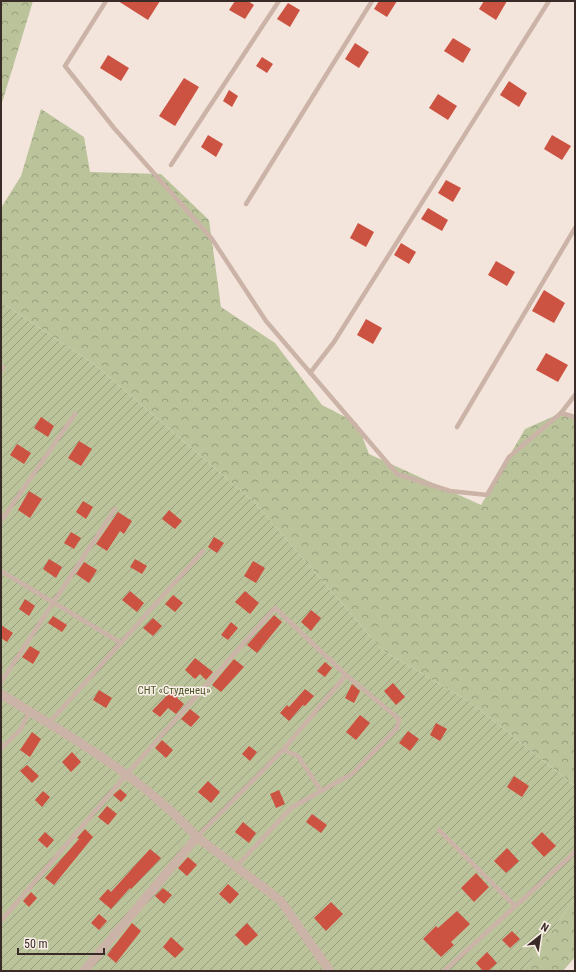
<svg xmlns="http://www.w3.org/2000/svg" width="576" height="972" viewBox="0 0 576 972" font-family="'Roboto Condensed',sans-serif">
<style>
.forest{fill:url(#forest-crowns)}
.garden{fill:url(#garden-furrows)}
.building{fill:#cc5241}
.lines{fill:none;stroke-linecap:round;stroke-linejoin:round}
.service{stroke:#ccb3a7;stroke-width:4.5}
.minor{stroke:#ccb3a7;stroke-width:9}
.labels{text-anchor:middle;dominant-baseline:central;stroke-width:3;stroke-linejoin:round;paint-order:stroke}
.park-label{font-size:11px;fill:#4d582a;stroke:#fbf0e8}
</style>
<defs>
<pattern id="forest-crowns" width="20" height="18" patternUnits="userSpaceOnUse"><rect width="20" height="18" fill="#bbc39b"/><path d="M2 6a3 3 0 1 1 6 0M12 15a3 3 0 1 1 6 0" fill="none" stroke="#999f7e"/></pattern>
<pattern id="garden-furrows" width="10" height="10" patternUnits="userSpaceOnUse"><rect width="10" height="10" fill="#bbc39b"/><path d="M-1 1l2-2M0 10L10 0M9 11l2-2" fill="none" stroke="#999f7e"/></pattern>
</defs>
<rect width="100%" height="100%" fill="#f3e5dc"/>
<g class="forest">
<path d="M 1,1 L 33,1 L 1,106 Z"/>
<path d="M 41,109 L 84,137 L 90,172 L 161,174 L 209,220 L 221,307 L 275,343 L 322,405 L 357,423 L 369,454 L 481,505 L 525,429 L 561,413 L 575,419 L 575,786 L 470,702 L 382,650 L 255,503 L 94,364 L 1,302 L 1,208 L 21,176 Z"/>
<path d="M 575,899 L 575,957 L 563,971 L 523,971 Z"/>
</g>
<path class="garden" d="M 1,302 L 94,364 L 255,503 L 382,650 L 470,702 L 575,786 L 575,899 L 523,971 L 1,971 Z"/>
<g class="building">
<path d="M 118,1 L 160,1 L 148,20 Z"/>
<path d="M 235,1 L 248,1 L 254,5 L 245,19 L 229,10 Z"/>
<path d="M 379,1 L 397,1 L 387,17 L 374,9 Z"/>
<path d="M 484,1 L 507,1 L 496,20 L 479,9 Z"/>
<path d="M 288,3 L 300,10 L 290,27 L 277,19 Z"/>
<path d="M 453,38 L 471,49 L 463,63 L 444,51 Z"/>
<path d="M 355,43 L 369,52 L 359,68 L 345,59 Z"/>
<path d="M 108,55 L 129,68 L 121,81 L 100,68 Z"/>
<path d="M 262,57 L 273,64 L 267,73 L 256,66 Z"/>
<path d="M 184,78 L 199,87 L 175,126 L 159,116 Z"/>
<path d="M 509,81 L 527,93 L 519,107 L 500,95 Z"/>
<path d="M 229,90 L 238,96 L 232,107 L 223,101 Z"/>
<path d="M 438,94 L 457,106 L 448,120 L 429,108 Z"/>
<path d="M 208,135 L 223,144 L 216,157 L 201,147 Z"/>
<path d="M 552,135 L 571,146 L 562,160 L 544,149 Z"/>
<path d="M 446,180 L 461,188 L 453,202 L 438,193 Z"/>
<path d="M 428,208 L 448,220 L 442,231 L 421,219 Z"/>
<path d="M 358,223 L 374,232 L 366,247 L 350,238 Z"/>
<path d="M 401,243 L 416,252 L 409,264 L 394,255 Z"/>
<path d="M 496,261 L 515,272 L 507,286 L 488,275 Z"/>
<path d="M 544,290 L 565,303 L 554,323 L 532,311 Z"/>
<path d="M 366,319 L 382,328 L 373,344 L 357,335 Z"/>
<path d="M 546,353 L 568,365 L 558,382 L 536,370 Z"/>
<path d="M 41,417 L 54,426 L 48,437 L 34,428 Z"/>
<path d="M 79,441 L 92,449 L 81,466 L 68,458 Z"/>
<path d="M 17,444 L 31,453 L 24,464 L 10,455 Z"/>
<path d="M 29,491 L 42,499 L 30,518 L 18,510 Z"/>
<path d="M 83,501 L 93,507 L 86,519 L 76,512 Z"/>
<path d="M 169,510 L 182,521 L 175,529 L 162,519 Z"/>
<path d="M 118,512 L 132,521 L 124,534 L 120,531 L 107,551 L 96,544 Z"/>
<path d="M 71,532 L 81,538 L 74,549 L 64,543 Z"/>
<path d="M 214,537 L 224,543 L 217,553 L 208,547 Z"/>
<path d="M 49,559 L 62,567 L 56,578 L 43,569 Z"/>
<path d="M 135,559 L 147,566 L 142,574 L 130,567 Z"/>
<path d="M 253,561 L 265,568 L 256,583 L 244,576 Z"/>
<path d="M 84,562 L 97,570 L 89,583 L 76,574 Z"/>
<path d="M 130,591 L 144,603 L 137,612 L 122,600 Z"/>
<path d="M 245,591 L 259,603 L 250,614 L 235,602 Z"/>
<path d="M 173,595 L 183,603 L 175,612 L 165,604 Z"/>
<path d="M 25,599 L 35,606 L 29,616 L 19,609 Z"/>
<path d="M 311,610 L 321,618 L 311,631 L 301,622 Z"/>
<path d="M 274,615 L 282,622 L 257,653 L 247,645 Z"/>
<path d="M 53,616 L 67,625 L 62,632 L 48,623 Z"/>
<path d="M 153,618 L 162,626 L 153,636 L 143,628 Z"/>
<path d="M 231,622 L 238,628 L 228,640 L 221,635 Z"/>
<path d="M 1,625 L 13,633 L 7,642 L 1,638 Z"/>
<path d="M 30,646 L 40,652 L 33,664 L 22,657 Z"/>
<path d="M 195,658 L 213,672 L 206,680 L 200,674 L 195,679 L 185,670 Z"/>
<path d="M 234,659 L 244,667 L 221,692 L 212,685 Z"/>
<path d="M 325,662 L 332,668 L 325,677 L 317,671 Z"/>
<path d="M 393,683 L 405,697 L 396,705 L 384,691 Z"/>
<path d="M 352,684 L 360,691 L 354,703 L 345,698 Z"/>
<path d="M 175,687 L 182,693 L 177,698 L 184,704 L 176,714 L 168,708 L 160,717 L 152,711 Z"/>
<path d="M 305,689 L 314,696 L 305,706 L 303,705 L 289,721 L 280,713 L 287,705 L 289,707 Z"/>
<path d="M 99,690 L 112,698 L 106,708 L 93,700 Z"/>
<path d="M 190,709 L 200,717 L 191,727 L 181,719 Z"/>
<path d="M 360,715 L 370,723 L 356,740 L 346,732 Z"/>
<path d="M 436,723 L 447,729 L 440,741 L 430,735 Z"/>
<path d="M 408,731 L 419,739 L 410,751 L 399,743 Z"/>
<path d="M 32,732 L 41,739 L 30,757 L 20,750 Z"/>
<path d="M 162,740 L 173,750 L 166,758 L 155,748 Z"/>
<path d="M 249,746 L 257,752 L 250,761 L 242,754 Z"/>
<path d="M 72,752 L 81,762 L 71,772 L 62,762 Z"/>
<path d="M 27,765 L 39,776 L 32,783 L 20,771 Z"/>
<path d="M 514,776 L 529,786 L 522,797 L 507,787 Z"/>
<path d="M 208,781 L 220,792 L 211,803 L 198,792 Z"/>
<path d="M 120,789 L 127,795 L 121,802 L 113,795 Z"/>
<path d="M 279,790 L 285,804 L 276,808 L 270,794 Z"/>
<path d="M 43,791 L 50,797 L 42,807 L 35,800 Z"/>
<path d="M 107,806 L 117,814 L 108,825 L 98,817 Z"/>
<path d="M 312,814 L 327,825 L 321,833 L 306,822 Z"/>
<path d="M 243,822 L 256,833 L 249,843 L 235,832 Z"/>
<path d="M 85,829 L 93,837 L 54,885 L 45,878 L 79,839 L 77,838 Z"/>
<path d="M 45,832 L 54,840 L 47,848 L 38,840 Z"/>
<path d="M 542,832 L 556,846 L 544,857 L 531,843 Z"/>
<path d="M 507,848 L 519,861 L 506,873 L 494,861 Z"/>
<path d="M 150,849 L 161,858 L 131,889 L 130,888 L 111,909 L 99,899 L 108,889 L 111,892 Z"/>
<path d="M 188,857 L 197,865 L 187,876 L 178,868 Z"/>
<path d="M 476,873 L 489,887 L 474,902 L 461,888 Z"/>
<path d="M 228,884 L 239,894 L 230,904 L 219,894 Z"/>
<path d="M 163,888 L 172,895 L 164,904 L 155,896 Z"/>
<path d="M 31,892 L 37,898 L 29,907 L 23,901 Z"/>
<path d="M 331,902 L 343,914 L 326,931 L 314,918 Z"/>
<path d="M 457,911 L 470,924 L 451,942 L 454,945 L 441,957 L 423,939 L 436,926 L 438,928 Z"/>
<path d="M 99,914 L 107,921 L 99,930 L 91,923 Z"/>
<path d="M 132,923 L 141,931 L 116,963 L 107,955 Z"/>
<path d="M 247,923 L 258,935 L 246,946 L 235,935 Z"/>
<path d="M 512,931 L 520,939 L 510,948 L 502,940 Z"/>
<path d="M 171,937 L 184,949 L 175,958 L 163,947 Z"/>
<path d="M 487,952 L 497,963 L 488,971 L 483,971 L 476,963 Z"/>
</g>
<g class="lines">
<g class="service">
<path d="M 106,1 L 65,66 L 114,128 L 212,239 L 266,321 L 397,474 L 450,491 L 487,495 L 509,457 L 561,413 L 575,417"/>
<path d="M 171,165 L 279,1"/>
<path d="M 246,204 L 372,1"/>
<path d="M 1,370 L 3,367"/>
<path d="M 310,373 L 334,342 L 549,1"/>
<path d="M 561,413 L 575,395"/>
<path d="M 457,427 L 575,228"/>
<path d="M 1,521 L 75,414"/>
<path d="M 1,571 L 121,643"/>
<path d="M 1,682 L 115,509"/>
<path d="M 49,723 L 203,551"/>
<path d="M 1,749 L 20,730 L 30,711"/>
<path d="M 283,750 L 298,756 L 321,791 L 352,774 L 397,728 L 399,719 L 346,675"/>
<path d="M 439,830 L 515,906"/>
<path d="M 236,867 L 291,808 L 321,791"/>
<path d="M 1,921 L 126,775 L 275,608 L 346,675 L 283,750 L 197,837"/>
<path d="M 444,971 L 575,852"/>
</g>
<g class="minor">
<path d="M 1,694 C 70,736 142,777 197,837 L 84,971"/>
<path d="M 197,837 L 280,900 L 330,971"/>
</g>
</g>
<g class="labels">
<g class="park-label">
<text x="174" y="690">СНТ «Студенец»</text>
</g>
</g>
<rect width="576" height="972" fill="none" stroke="#382b28" stroke-width="4"/>
<g transform="translate(540 936) rotate(30)" stroke="#fbf0e8" stroke-width="3" paint-order="stroke">
<path d="M0-3L7 15L0 10L-7 15Z" fill="#382b28"/>
<text y="-6" font-size="11" font-weight="bold" text-anchor="middle" fill="#382b28">N</text>
</g>
<path d="M18 948v6h86v-6" fill="none" stroke="#382b28" stroke-width="2"/>
<text x="24" y="948" font-size="12" fill="#382b28" stroke="#fbf0e8" stroke-width="3" paint-order="stroke">50 m</text>
</svg>
